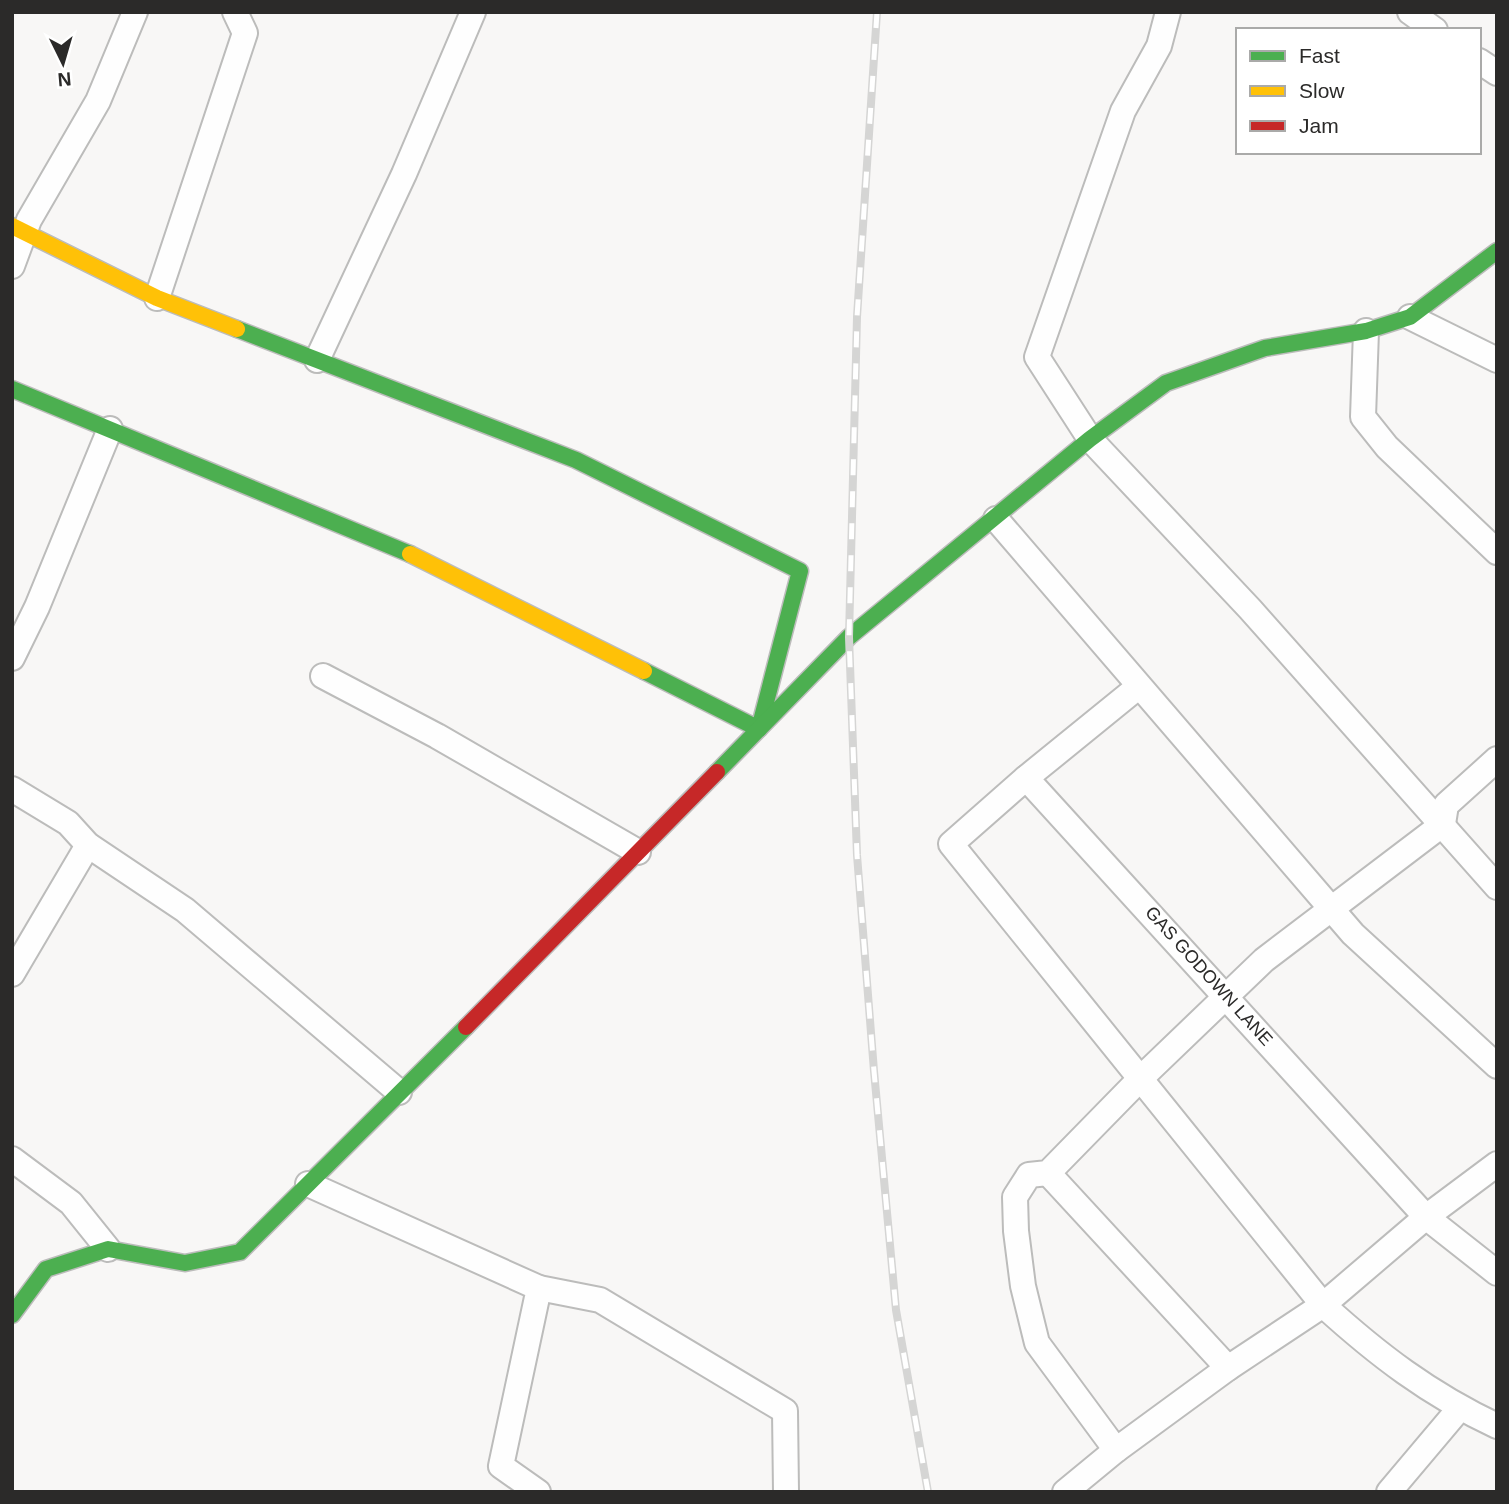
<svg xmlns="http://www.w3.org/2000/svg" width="1509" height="1504" viewBox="0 0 1509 1504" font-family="Helvetica,sans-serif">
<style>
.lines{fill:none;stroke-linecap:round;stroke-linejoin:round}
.street-casing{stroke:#bcbcbb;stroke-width:28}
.fast-casing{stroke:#bcbcbb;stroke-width:19}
.slow-casing{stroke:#bcbcbb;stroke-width:19}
.jam-casing{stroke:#bcbcbb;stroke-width:19}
.street{stroke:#fefefe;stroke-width:24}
.fast{stroke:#4caf50;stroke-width:16}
.slow{stroke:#ffc107;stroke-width:16}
.jam{stroke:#c62828;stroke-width:16}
.rail-casing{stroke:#d5d5d4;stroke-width:8}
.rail{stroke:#fff;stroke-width:5;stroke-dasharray:16;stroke-linecap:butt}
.labels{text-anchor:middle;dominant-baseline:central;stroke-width:6;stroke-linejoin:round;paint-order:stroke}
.street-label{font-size:18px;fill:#2b2a29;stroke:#fff}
</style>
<rect width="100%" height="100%" fill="#f8f7f6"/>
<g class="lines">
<g class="street-casing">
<g id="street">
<path d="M 1168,12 L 1159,46 L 1123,111 L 1037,357 L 1090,439 L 1250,609 L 1497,887"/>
<path d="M 1410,12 L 1435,30"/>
<path d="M 1479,61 L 1497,73"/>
<path d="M 12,266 L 29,220 L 98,101 L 135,12"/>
<path d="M 157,298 L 245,33 L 235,12"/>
<path d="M 1410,317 L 1497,360"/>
<path d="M 1366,331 L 1363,417 L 1387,447 L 1497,552"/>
<path d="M 317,360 L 404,174 L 473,12"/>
<path d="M 996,519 L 1353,934 L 1497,1066"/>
<path d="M 12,658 L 37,607 L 110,429"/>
<path d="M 323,676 L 437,736 L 638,852"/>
<path d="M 1138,687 L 1026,778 L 1426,1217 L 1497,1273"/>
<path d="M 1026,778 L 951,844 L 1323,1305 C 1378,1355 1429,1394 1497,1426"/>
<path d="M 12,789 L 68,823 L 88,845 L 185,910 L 399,1092"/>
<path d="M 12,974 L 88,845"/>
<path d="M 12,1159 L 71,1203 L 108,1249"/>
<path d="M 1048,1173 L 1228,1368"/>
<path d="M 308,1184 L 539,1288 L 501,1466 L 538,1492"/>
<path d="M 539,1288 L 600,1300 L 785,1411 L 786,1492"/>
<path d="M 1116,1450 L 1037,1343 L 1023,1286 L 1016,1231 L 1015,1197 L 1029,1175 L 1048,1173 L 1140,1079 L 1264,960 L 1443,824 L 1446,805 L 1497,759"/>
<path d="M 1065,1492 L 1116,1450 L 1228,1368 L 1323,1305 L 1426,1217 L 1497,1164"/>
<path d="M 1389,1492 L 1459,1409"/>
</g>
</g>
<g class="fast-casing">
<g id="fast">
<path d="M 237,329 L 576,460 L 800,571 L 759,729 L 644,671"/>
<path d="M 12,389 L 410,554"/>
<path d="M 717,772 L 849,637 L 1090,439 L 1166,383 L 1265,348 L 1366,331 L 1410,317 L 1497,251"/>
<path d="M 12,1315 L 46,1269 L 108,1249 L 185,1263 L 240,1252 L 466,1027"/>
</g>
</g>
<g class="slow-casing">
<g id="slow">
<path d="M 12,226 L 157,298 L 237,329"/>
<path d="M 410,554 L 644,671"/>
</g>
</g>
<g class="jam-casing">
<path id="jam" d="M 466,1027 L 717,772"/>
</g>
<use href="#street" class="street"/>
<use href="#fast" class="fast"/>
<use href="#slow" class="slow"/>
<use href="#jam" class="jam"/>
<g class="rail-casing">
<path id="rail" d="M 877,12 L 857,317 L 849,637 L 857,855 L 874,1071 L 896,1310 L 928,1492"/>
</g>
<use href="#rail" class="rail"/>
</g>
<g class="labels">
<g class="street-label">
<text transform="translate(1209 976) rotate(48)">GAS GODOWN LANE</text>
</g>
</g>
<rect width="1509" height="1504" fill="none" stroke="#2b2a29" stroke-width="28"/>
<rect x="1236" y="28" width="245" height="126" fill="#ffffff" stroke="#aaaaa9" stroke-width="2"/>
<rect x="1250" y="51" width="35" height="10" fill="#4caf50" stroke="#aaaaa9" stroke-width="2"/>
<text x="1299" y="63" font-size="21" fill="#2b2a29">Fast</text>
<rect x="1250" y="86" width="35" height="10" fill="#ffc107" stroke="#aaaaa9" stroke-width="2"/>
<text x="1299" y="98" font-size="21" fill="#2b2a29">Slow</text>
<rect x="1250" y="121" width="35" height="10" fill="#c62828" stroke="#aaaaa9" stroke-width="2"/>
<text x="1299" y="133" font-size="21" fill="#2b2a29">Jam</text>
<g transform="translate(63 63) rotate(175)" stroke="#ffffff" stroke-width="5" paint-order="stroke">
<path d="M0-5L12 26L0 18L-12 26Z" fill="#2b2a29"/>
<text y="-10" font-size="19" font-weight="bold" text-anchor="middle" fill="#2b2a29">N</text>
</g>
</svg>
